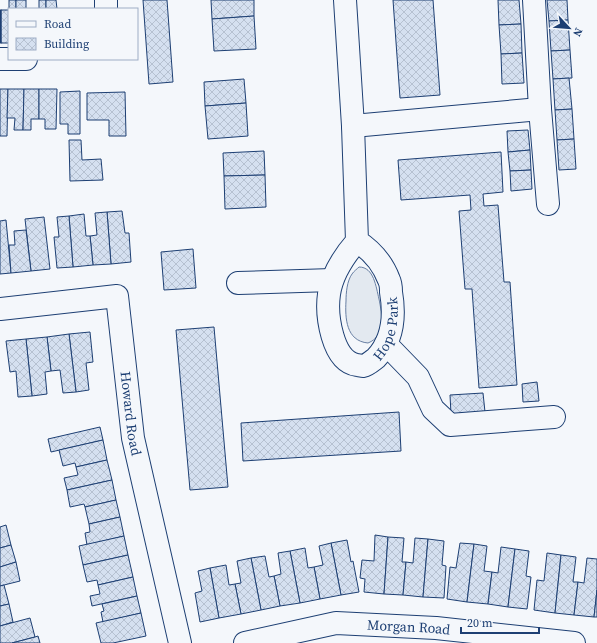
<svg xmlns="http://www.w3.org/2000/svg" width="597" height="643" viewBox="0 0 597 643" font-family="'Source Serif 4',serif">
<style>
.grass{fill:#e3e9f0;stroke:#687fa3}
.building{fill:url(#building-cross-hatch);stroke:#1d3f73}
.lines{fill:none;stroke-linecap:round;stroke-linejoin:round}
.minor-casing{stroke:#1d3f73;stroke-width:24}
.minor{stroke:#f4f7fb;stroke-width:22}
.labels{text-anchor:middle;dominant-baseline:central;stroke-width:3;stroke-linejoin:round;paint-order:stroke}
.street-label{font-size:14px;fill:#1d3f73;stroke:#f4f7fb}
</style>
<defs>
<pattern id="building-cross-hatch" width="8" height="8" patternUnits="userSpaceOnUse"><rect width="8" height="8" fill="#d5e0f0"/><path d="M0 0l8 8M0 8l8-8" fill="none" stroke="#b6c1d1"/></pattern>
</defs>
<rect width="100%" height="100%" fill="#f4f7fb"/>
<path class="grass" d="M 359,267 C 374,267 376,287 379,299 C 382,314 386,336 368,343 C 346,341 345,318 346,301 C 346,293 347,281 352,274 C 354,271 357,269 359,267 Z"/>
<g class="building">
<path d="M 9,0 L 16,0 L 16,9 L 9,9 L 9,43 L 1,43 L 1,10 L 9,10 Z"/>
<rect x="16" y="0" width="10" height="9"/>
<rect x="39" y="0" width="7" height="9"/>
<path d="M 46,0 L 56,0 L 57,9 L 46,9 Z"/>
<path d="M 143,0 L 167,0 L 173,82 L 149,84 Z"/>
<path d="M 211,0 L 254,0 L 254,16 L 212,19 Z"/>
<path d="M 393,0 L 433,0 L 440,95 L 400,98 Z"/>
<path d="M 498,0 L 519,0 L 521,24 L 499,25 Z"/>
<path d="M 547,0 L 567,0 L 568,20 L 549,21 Z"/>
<rect x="0" y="10" width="1" height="33"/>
<path d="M 254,16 L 256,49 L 214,51 L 212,19 Z"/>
<path d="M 568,20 L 570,50 L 551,51 L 549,21 Z"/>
<path d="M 521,24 L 522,53 L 501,54 L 499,25 Z"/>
<path d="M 570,50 L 572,78 L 553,79 L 551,51 Z"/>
<path d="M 522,53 L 524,83 L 502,84 L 501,54 Z"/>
<path d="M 569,78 L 572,109 L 555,110 L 553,79 Z"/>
<path d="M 244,79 L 246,103 L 205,106 L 204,82 Z"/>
<path d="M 0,89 L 8,89 L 7,136 L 0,136 Z"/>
<path d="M 8,89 L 24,89 L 23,130 L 14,130 L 15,118 L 7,118 Z"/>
<path d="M 24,89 L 39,89 L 39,119 L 31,119 L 31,130 L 23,130 Z"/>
<path d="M 39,89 L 57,89 L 56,129 L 45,129 L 45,119 L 39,119 Z"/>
<path d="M 80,91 L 80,134 L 68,134 L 68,124 L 60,124 L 60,92 Z"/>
<path d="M 125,92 L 126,136 L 109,136 L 109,120 L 87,120 L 87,93 Z"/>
<path d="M 246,103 L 248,136 L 208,139 L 205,106 Z"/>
<path d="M 572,109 L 574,139 L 557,140 L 555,110 Z"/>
<path d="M 528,130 L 530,150 L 508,152 L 507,131 Z"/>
<path d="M 574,139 L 576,169 L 559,170 L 557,140 Z"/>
<path d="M 69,140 L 81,140 L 82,160 L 101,159 L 103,180 L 70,181 Z"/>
<path d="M 530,150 L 531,170 L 510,171 L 508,152 Z"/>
<path d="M 264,151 L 265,175 L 224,176 L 223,153 Z"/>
<path d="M 501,152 L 503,192 L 483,194 L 484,206 L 498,205 L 504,282 L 510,282 L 517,385 L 479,388 L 472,289 L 465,289 L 459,211 L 471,210 L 470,195 L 401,200 L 398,160 Z"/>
<path d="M 531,170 L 532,189 L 511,191 L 510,171 Z"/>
<path d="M 265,175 L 266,207 L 225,209 L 224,176 Z"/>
<path d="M 122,211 L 125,233 L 129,233 L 131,262 L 111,264 L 107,212 Z"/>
<path d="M 107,212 L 111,264 L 93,265 L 90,236 L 97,235 L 95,213 Z"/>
<path d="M 84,214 L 86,236 L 90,236 L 93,265 L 73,267 L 69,216 Z"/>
<path d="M 69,216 L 73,267 L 57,268 L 54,237 L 59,237 L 57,217 Z"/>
<path d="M 44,217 L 50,269 L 31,271 L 25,219 Z"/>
<path d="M 6,220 L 11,273 L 0,274 L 0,221 Z"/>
<path d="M 26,230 L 31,271 L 11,273 L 9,245 L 15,245 L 14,231 Z"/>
<path d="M 193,249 L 196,288 L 164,290 L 161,252 Z"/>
<path d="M 214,327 L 228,487 L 190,490 L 176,330 Z"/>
<path d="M 90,332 L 93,362 L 86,363 L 89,390 L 76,392 L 69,334 Z"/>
<path d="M 69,334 L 76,392 L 63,393 L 60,370 L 51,371 L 47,337 Z"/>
<path d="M 47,337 L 51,371 L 45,372 L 47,394 L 32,396 L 26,339 Z"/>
<path d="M 26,339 L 32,396 L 18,397 L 16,371 L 10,372 L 6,341 Z"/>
<path d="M 537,382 L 539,401 L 523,402 L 522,384 Z"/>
<path d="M 483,393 L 485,412 L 451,414 L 450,395 Z"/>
<path d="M 399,412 L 401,451 L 243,461 L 241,423 Z"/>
<path d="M 100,427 L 103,440 L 51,452 L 48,439 Z"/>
<path d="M 103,440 L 107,460 L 76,467 L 75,463 L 63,466 L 59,450 Z"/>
<path d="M 107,460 L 112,480 L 67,490 L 64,478 L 78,475 L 76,467 Z"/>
<path d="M 112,480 L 116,500 L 85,507 L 84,504 L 70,507 L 67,490 Z"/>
<path d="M 116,500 L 120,517 L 89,524 L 85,507 Z"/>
<path d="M 120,517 L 124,536 L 87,545 L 85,533 L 90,532 L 89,524 Z"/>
<path d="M 6,525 L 11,545 L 0,548 L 0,527 Z"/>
<path d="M 375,535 L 388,537 L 384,594 L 364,592 L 365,579 L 360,578 L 362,560 L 374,561 Z"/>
<path d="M 124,536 L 128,555 L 83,565 L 79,546 Z"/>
<path d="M 388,537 L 404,538 L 402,562 L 406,562 L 403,595 L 384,594 Z"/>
<path d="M 415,538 L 428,539 L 423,597 L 403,595 L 406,562 L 413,563 Z"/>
<path d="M 428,539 L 444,541 L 442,565 L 446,566 L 444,598 L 423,597 Z"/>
<path d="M 347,540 L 351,562 L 353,561 L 359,592 L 341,595 L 331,543 Z"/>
<path d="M 331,543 L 341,595 L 320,599 L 314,567 L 323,565 L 319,546 Z"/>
<path d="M 460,543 L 474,544 L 467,602 L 447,599 L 450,567 L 456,568 Z"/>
<path d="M 474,544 L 487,546 L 484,571 L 492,572 L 488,604 L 467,602 Z"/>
<path d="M 11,545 L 16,562 L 0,567 L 0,548 Z"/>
<path d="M 501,547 L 515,549 L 508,607 L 488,604 L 492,572 L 498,573 Z"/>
<path d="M 305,548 L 308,568 L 314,567 L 320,599 L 300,603 L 290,551 Z"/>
<path d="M 515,549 L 529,551 L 526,576 L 531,577 L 527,609 L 508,607 Z"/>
<path d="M 290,551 L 300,603 L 280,606 L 274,576 L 281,574 L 278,553 Z"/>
<path d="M 547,553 L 561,555 L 555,613 L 534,610 L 537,580 L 544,581 Z"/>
<path d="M 128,555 L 133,577 L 98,585 L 97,580 L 87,582 L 83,565 Z"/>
<path d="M 561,555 L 576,557 L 573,582 L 578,582 L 574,615 L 555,613 Z"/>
<path d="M 265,556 L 269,577 L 274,576 L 280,606 L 261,610 L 251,558 Z"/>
<path d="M 251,558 L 261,610 L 241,614 L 235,584 L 241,583 L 237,561 Z"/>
<path d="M 587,558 L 597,559 L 597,590 L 594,617 L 574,615 L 578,582 L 584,583 Z"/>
<path d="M 16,562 L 20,581 L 0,586 L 0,567 Z"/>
<path d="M 226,565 L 229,585 L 235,584 L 241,614 L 219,618 L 210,568 Z"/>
<path d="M 210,568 L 219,618 L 200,622 L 195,593 L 202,591 L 198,571 Z"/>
<path d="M 133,577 L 137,596 L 92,606 L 90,596 L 100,594 L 98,585 Z"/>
<path d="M 4,585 L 9,604 L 0,606 L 0,586 Z"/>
<path d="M 597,590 L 597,617 L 594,617 Z"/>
<path d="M 137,596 L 141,613 L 103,622 L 101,612 L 104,611 L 102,604 Z"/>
<path d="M 9,604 L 13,622 L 0,626 L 0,606 Z"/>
<path d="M 141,613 L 146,636 L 113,643 L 101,643 L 96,623 Z"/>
<path d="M 30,618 L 35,637 L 12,643 L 0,643 L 0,626 Z"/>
<path d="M 38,636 L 40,643 L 12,643 L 35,637 Z"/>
</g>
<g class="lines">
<g class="minor-casing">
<g id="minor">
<path d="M 106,0 L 106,9"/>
<path id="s1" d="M 345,0 L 353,126 L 357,241 C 344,256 332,274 329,294 C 326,315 332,361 357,365 C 358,365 362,366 363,366 C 368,365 372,361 376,358 C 393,340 395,315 391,292 C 391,288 391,284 389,280 C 383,264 371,250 357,241"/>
<path d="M 534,0 L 540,109 L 548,204"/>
<path d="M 0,59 L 26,59"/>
<path d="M 353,126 L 540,109"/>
<path d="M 238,283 L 332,280"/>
<path id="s2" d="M 0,309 L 117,296 L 133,438 L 180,643"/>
<path d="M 386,344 L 418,377 L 433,409 L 450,425 L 554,417"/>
<path id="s3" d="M 245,643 L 336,623 L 436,628 L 574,643"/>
</g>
</g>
<use href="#minor" class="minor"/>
</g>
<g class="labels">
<g class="street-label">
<text stroke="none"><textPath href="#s1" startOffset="438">Hope Park</textPath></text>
<text stroke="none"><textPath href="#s2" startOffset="236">Howard Road</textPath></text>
<text stroke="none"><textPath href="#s3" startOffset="166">Morgan Road</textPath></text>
</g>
</g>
<rect x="8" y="8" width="130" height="52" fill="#f4f7fb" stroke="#9eadc5"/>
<rect x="16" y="21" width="20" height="6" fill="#f4f7fb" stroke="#9eadc5"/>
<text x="44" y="28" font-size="12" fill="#1d3f73">Road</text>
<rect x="16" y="38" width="20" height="12" fill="url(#building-cross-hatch)" stroke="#9eadc5"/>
<text x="44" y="48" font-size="12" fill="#1d3f73">Building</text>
<g transform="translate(569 28) rotate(116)" stroke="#f4f7fb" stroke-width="3" paint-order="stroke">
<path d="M0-3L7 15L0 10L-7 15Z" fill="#1d3f73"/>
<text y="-6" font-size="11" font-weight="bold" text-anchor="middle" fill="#1d3f73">N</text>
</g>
<path d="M461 627v6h78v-6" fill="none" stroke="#1d3f73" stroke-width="2"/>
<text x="467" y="627" font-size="12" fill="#1d3f73" stroke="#f4f7fb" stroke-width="3" paint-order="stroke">20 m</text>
</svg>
